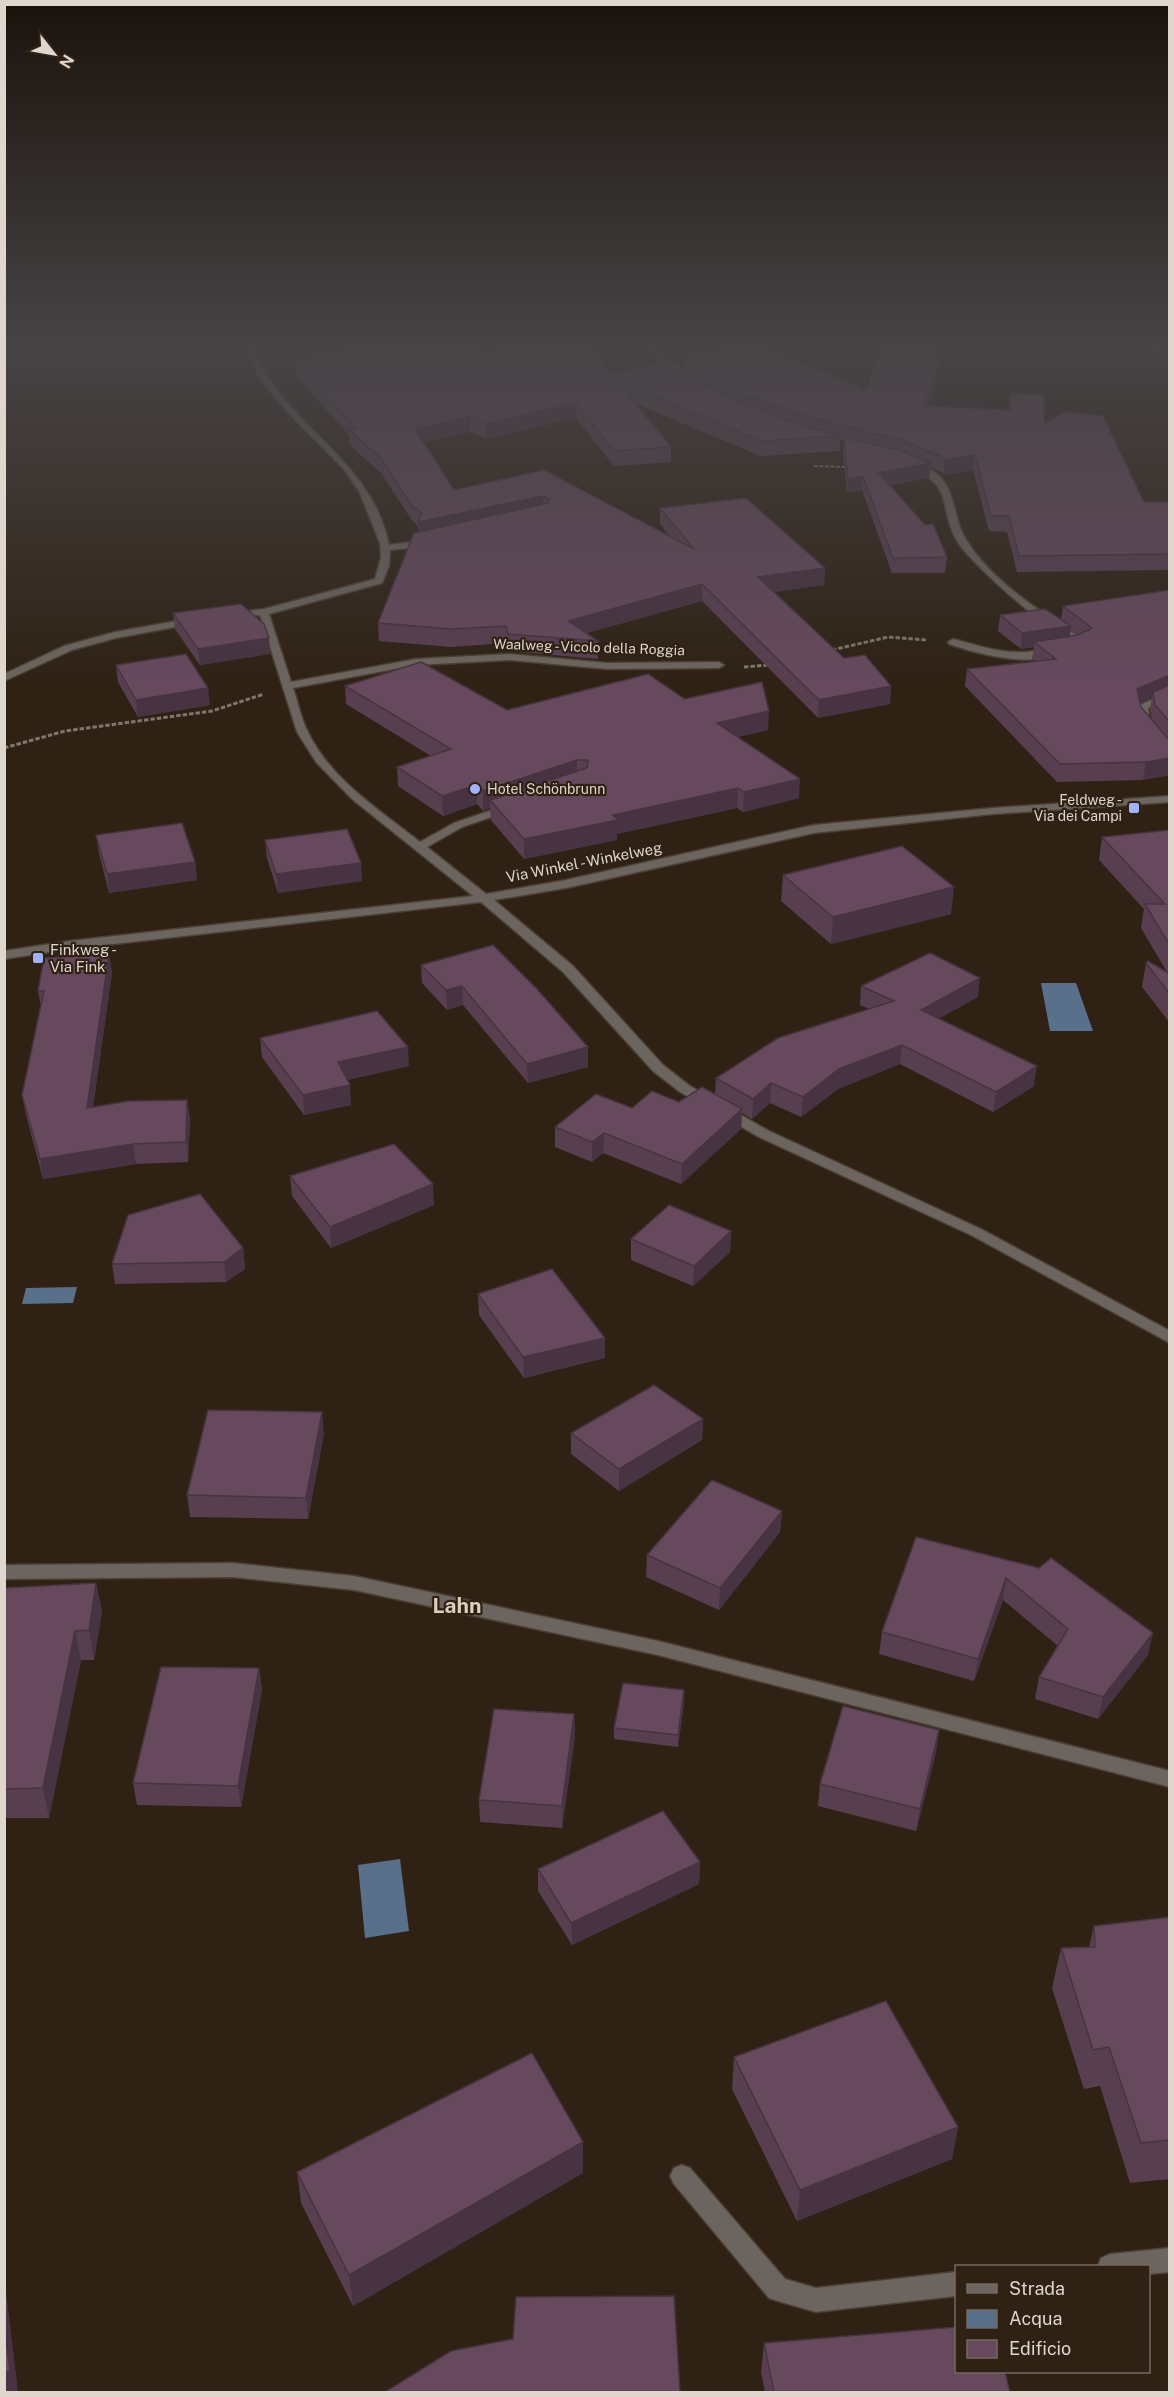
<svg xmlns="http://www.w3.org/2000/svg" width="1174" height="2397" viewBox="0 0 1174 2397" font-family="'Public Sans',sans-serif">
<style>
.water{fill:#59708a}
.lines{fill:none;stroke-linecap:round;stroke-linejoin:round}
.minor-casing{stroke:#4b3f32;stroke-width:3}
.path-far1{stroke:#81766b;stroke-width:2;stroke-dasharray:4 1.5;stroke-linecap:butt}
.path{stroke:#81766b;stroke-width:3;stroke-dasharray:4.5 2;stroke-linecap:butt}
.minor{fill:#6c655f;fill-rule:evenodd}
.wall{fill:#583f50;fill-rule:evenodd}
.shaded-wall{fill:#473341}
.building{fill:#66495d;stroke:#473341;stroke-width:1.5}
.poi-dot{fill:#a3b2fd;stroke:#2f2215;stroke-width:2}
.labels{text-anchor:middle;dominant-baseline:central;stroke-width:4.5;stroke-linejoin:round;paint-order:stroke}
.far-street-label{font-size:14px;fill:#dfd6cd;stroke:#2f2215}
.far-poi-label{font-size:14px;fill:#dfd6cd;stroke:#2f2215;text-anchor:start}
.street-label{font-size:15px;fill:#dfd6cd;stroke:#2f2215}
.poi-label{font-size:15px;fill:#dfd6cd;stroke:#2f2215;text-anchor:start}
.near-quarter-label{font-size:21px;font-weight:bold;fill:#e0cfbe;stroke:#2f2215}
</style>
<rect width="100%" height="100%" fill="#2f2215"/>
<g class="water">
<path d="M 1041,983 L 1076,983 L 1093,1031 L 1050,1031 Z"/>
<path d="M 77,1287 L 73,1303 L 22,1304 L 26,1288 Z"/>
<path d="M 400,1859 L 409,1931 L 365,1938 L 358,1865 Z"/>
</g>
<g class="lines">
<g class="minor-casing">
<g id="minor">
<path d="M 246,345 L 254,345 C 279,426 370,453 389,545 L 427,540 L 432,543 L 427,546 L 390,550 L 389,566 L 382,583 L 269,614 L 291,682 L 416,659 L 510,654 L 607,663 L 719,662 L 724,665 L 719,668 L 607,669 L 510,660 L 416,665 L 293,688 C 298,702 301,719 308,732 C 330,779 381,811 420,842 L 454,823 L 504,806 L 512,806 L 512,810 L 462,827 L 427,847 L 486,894 L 566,880 L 814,825 L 993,808 L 1170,796 L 1170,802 L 993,814 L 814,833 L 566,888 L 494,900 L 573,966 L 663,1065 L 690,1086 L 769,1131 L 981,1229 L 1170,1331 L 1170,1343 L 971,1235 L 759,1137 L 680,1092 L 653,1071 L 563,972 L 481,902 L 70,949 L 4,959 L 4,951 L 70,941 L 473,896 L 352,799 L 316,762 L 297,732 L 260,615 L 232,619 L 227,616 L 232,613 L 264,609 L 375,579 L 381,558 L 380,543 L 359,491 L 343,468 L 293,418 L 263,383 L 252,363 Z"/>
<path d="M 643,345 L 652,345 L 683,374 L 683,378 L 677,378 Z"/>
<path d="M 1142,345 L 1152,345 L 1170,353 L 1170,358 Z"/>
<path d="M 910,463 C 916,463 921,465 927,468 C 957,481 951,514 965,538 C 992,583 1044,613 1087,642 L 1087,646 C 1065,649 973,565 959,544 C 936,508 958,488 910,467 Z"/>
<path d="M 193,618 L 198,621 L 197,623 L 116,638 L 72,650 L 4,681 L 4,674 L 64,646 L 115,632 Z"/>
<path d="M 953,639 C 977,645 999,653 1024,652 C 1034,652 1049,646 1056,652 C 1033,669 975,653 949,644 L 948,642 Z"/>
<path d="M 1170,692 L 1170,699 L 1148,708 L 1150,723 L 1170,746 L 1170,757 L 1166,756 L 1140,723 L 1137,706 Z"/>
<path d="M 233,1563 L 354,1576 L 658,1641 L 1170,1771 L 1170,1787 L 658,1655 L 354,1590 L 233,1577 L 4,1579 L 4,1565 Z"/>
<path d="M 682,2165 L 690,2168 L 785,2279 L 816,2288 L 956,2272 L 956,2296 L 816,2312 L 778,2301 L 769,2298 L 674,2184 L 670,2176 L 674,2168 Z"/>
<path d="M 1170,2248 L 1170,2272 L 1148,2274 L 1148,2266 L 1098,2266 L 1101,2258 L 1110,2254 Z"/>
</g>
</g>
<path class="path-far1" d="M 814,466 L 849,467"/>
<g class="path">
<path d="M 832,650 L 888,637 L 927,640"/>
<path d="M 744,667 L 769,665"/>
<path d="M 4,748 L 65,731 L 212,711 L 264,694"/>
</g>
<use href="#minor" class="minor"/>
</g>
<g class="wall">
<path d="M 309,345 L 468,345 L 493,356 L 600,345 L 596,355 L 612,375 L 684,369 L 684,358 L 866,390 L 945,345 L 928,406 L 1009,410 L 1010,393 L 1044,424 L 1144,502 L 1170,502 L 1170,570 L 1017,572 L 1007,532 L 989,531 L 973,470 L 943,475 L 941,472 L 930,467 L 929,478 L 890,485 L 947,557 L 945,573 L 892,573 L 862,490 L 847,493 L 843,452 L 844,441 L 840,440 L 840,451 L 761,456 L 636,404 L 671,447 L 671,462 L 614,466 L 576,418 L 486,439 L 470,432 L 423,442 L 454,490 L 544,470 L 670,536 L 660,524 L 660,508 L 825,568 L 824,585 L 774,592 L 844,658 L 891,686 L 890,704 L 818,718 L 702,601 L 587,633 L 598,641 L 598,659 L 508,651 L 506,643 L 451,647 L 379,641 L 378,623 L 419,532 L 418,526 L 413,522 L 381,473 L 350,445 L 349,435 L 295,375 L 294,360 L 327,353 Z"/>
<path d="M 1170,590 L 1170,775 L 1143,780 L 1057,782 L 965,686 L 967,669 L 1035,661 L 1032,659 L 1034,647 L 1021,649 L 998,631 L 1000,615 L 1061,619 L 1063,606 ZM 1070,630 L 1077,635 L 1070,636 ZM 1152,698 L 1150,709 L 1152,720 L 1141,707 L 1140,704 Z"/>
<path d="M 173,613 L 269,638 L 270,654 L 200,665 L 175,629 Z"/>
<path d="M 116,665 L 210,705 L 138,717 L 118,682 Z"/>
<path d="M 345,686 L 507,710 L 685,699 L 768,730 L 737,737 L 799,798 L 743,812 L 737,808 L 617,834 L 617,840 L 524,859 L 491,820 L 490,808 L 483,811 L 477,804 L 443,816 L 398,786 L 397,767 L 431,756 L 346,704 Z"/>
<path d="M 1170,830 L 1170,1023 L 1142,987 L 1146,963 L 1167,972 L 1141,928 L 1144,909 L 1099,860 L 1102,837 Z"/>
<path d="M 96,835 L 195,862 L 197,880 L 109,893 L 99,853 Z"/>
<path d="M 265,840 L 362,881 L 278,893 L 267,858 Z"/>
<path d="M 783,875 L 951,914 L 831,944 L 781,901 Z"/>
<path d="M 109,954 L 112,973 L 93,1107 L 187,1100 L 190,1120 L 188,1162 L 136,1164 L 43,1179 L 26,1115 L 22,1095 L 41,1007 L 38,991 Z"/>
<path d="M 421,965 L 588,1047 L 588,1067 L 528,1083 L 463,1005 L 447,1010 L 422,983 Z"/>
<path d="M 861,986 L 978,997 L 938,1019 L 1034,1086 L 993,1112 L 900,1064 L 838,1089 L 801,1117 L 770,1103 L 752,1119 L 742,1113 L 741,1129 L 681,1184 L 603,1153 L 592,1162 L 555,1147 L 555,1127 L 632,1108 L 679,1102 L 715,1094 L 716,1078 L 869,1009 L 860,1005 Z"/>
<path d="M 260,1038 L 409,1066 L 347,1080 L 351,1105 L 304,1115 L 262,1057 Z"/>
<path d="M 290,1176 L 434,1205 L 331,1248 L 292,1196 Z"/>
<path d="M 731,1231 L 730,1252 L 693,1286 L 631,1260 L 631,1239 Z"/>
<path d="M 243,1248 L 245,1269 L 226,1282 L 115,1284 L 112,1264 Z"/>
<path d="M 478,1294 L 605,1358 L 524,1378 L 479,1315 Z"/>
<path d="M 703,1419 L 702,1440 L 619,1491 L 571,1454 L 571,1433 Z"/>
<path d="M 324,1433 L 308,1519 L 190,1517 L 187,1495 Z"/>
<path d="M 782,1511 L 780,1532 L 719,1610 L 646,1577 L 647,1555 Z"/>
<path d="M 916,1537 L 1039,1568 L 1148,1655 L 1098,1719 L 1035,1699 L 1039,1677 L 1058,1646 L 1003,1600 L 974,1681 L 879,1654 L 882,1632 Z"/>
<path d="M 96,1583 L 102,1612 L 94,1660 L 81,1660 L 49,1818 L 4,1818 L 4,1588 Z"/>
<path d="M 259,1668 L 262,1690 L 241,1807 L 137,1805 L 133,1783 Z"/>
<path d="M 684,1702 L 678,1747 L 614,1739 L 614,1728 Z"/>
<path d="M 574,1714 L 575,1736 L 562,1828 L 480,1822 L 479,1800 Z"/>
<path d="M 939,1730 L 936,1752 L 916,1831 L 818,1806 L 820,1784 Z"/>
<path d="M 700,1862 L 699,1884 L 572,1945 L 538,1891 L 538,1869 Z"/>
<path d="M 1170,1917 L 1170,2179 L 1130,2183 L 1100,2086 L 1084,2089 L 1052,1988 L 1061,1948 L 1089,1947 L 1094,1926 Z"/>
<path d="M 734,2057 L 958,2127 L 952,2159 L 797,2221 L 732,2089 Z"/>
<path d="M 297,2172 L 583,2173 L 353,2306 L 301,2203 Z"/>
<path d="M 764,2343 L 1010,2392 L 765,2392 L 761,2373 Z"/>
</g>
<g class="shaded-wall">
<path d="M 594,345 L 600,345 L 592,365 L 592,351 Z"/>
<path d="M 942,345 L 945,345 L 924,420 L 925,406 Z"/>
<path d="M 576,403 L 576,418 L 486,439 L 486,424 Z"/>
<path d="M 470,416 L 470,432 L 415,444 L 415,429 Z"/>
<path d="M 975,455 L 973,470 L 943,475 L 945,460 Z"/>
<path d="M 931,463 L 929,478 L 878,487 L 879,473 Z"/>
<path d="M 863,476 L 862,490 L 847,493 L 848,479 Z"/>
<path d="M 543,496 L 544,512 L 419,539 L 418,522 Z"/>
<path d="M 825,568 L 824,585 L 757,594 L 758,577 Z"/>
<path d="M 702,584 L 702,601 L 569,638 L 568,621 Z"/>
<path d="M 1071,626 L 1069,642 L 1034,642 L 1034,647 L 1021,649 L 1022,633 Z"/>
<path d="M 269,638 L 270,654 L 200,665 L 198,649 Z"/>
<path d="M 1170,675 L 1170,690 L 1153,692 L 1152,698 L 1135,706 L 1137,689 Z"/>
<path d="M 891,686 L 890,704 L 818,718 L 819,700 Z"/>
<path d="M 208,688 L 210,705 L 138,717 L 136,700 Z"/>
<path d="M 769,711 L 768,730 L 716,742 L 717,723 Z"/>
<path d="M 1170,758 L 1170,775 L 1143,780 L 1146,762 Z"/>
<path d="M 577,760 L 577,779 L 490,800 L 490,808 L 483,811 L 483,791 Z"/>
<path d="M 800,779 L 799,798 L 743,812 L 744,792 Z"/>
<path d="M 477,785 L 477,804 L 443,816 L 442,796 Z"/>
<path d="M 738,788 L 737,808 L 617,834 L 617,840 L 524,859 L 524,839 L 613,815 Z"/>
<path d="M 195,862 L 197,880 L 109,893 L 107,874 Z"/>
<path d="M 361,863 L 362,881 L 278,893 L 276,874 Z"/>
<path d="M 954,887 L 951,914 L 831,944 L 833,917 Z"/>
<path d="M 109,954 L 112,973 L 90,1128 L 87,1108 Z"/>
<path d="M 980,978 L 978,997 L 919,1029 L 921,1010 Z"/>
<path d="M 462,986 L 463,1005 L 447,1010 L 446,990 Z"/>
<path d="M 902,1045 L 900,1064 L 838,1089 L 801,1117 L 803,1097 L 839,1069 Z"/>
<path d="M 408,1047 L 409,1066 L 340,1081 L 338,1062 Z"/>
<path d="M 588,1047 L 588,1067 L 528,1083 L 527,1064 Z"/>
<path d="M 1037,1066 L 1034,1086 L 993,1112 L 996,1092 Z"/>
<path d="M 771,1083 L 770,1103 L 752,1119 L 753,1099 Z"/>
<path d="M 350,1085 L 351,1105 L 304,1115 L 303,1095 Z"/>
<path d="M 187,1100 L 190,1120 L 188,1162 L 186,1142 Z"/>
<path d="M 742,1109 L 741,1129 L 681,1184 L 682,1164 Z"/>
<path d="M 604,1133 L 603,1153 L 592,1162 L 592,1142 Z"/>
<path d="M 133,1144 L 136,1164 L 43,1179 L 40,1159 Z"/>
<path d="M 433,1184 L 434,1205 L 331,1248 L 330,1227 Z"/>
<path d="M 731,1231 L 730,1252 L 693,1286 L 694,1266 Z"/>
<path d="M 243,1248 L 245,1269 L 226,1282 L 224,1262 Z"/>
<path d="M 605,1338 L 605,1358 L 524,1378 L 523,1357 Z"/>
<path d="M 322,1412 L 324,1433 L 308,1519 L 306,1498 Z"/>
<path d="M 703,1419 L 702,1440 L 619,1491 L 619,1469 Z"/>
<path d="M 782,1511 L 780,1532 L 719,1610 L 720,1588 Z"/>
<path d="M 1006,1578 L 1003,1600 L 974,1681 L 978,1659 Z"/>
<path d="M 96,1583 L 102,1612 L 94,1660 L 89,1630 Z"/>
<path d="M 75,1631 L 81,1660 L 49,1818 L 43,1788 Z"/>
<path d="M 1153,1633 L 1148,1655 L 1098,1719 L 1103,1697 Z"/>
<path d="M 259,1668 L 262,1690 L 241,1807 L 238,1786 Z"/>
<path d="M 684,1690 L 684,1702 L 678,1747 L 678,1735 Z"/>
<path d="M 574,1714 L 575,1736 L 562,1828 L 562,1806 Z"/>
<path d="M 939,1730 L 936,1752 L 916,1831 L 920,1809 Z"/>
<path d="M 700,1862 L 699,1884 L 572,1945 L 571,1923 Z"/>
<path d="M 958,2127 L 952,2159 L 797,2221 L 800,2190 Z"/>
<path d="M 583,2142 L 583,2173 L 353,2306 L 349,2275 Z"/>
<path d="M 4,2274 L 18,2392 L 4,2392 Z"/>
</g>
<g class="building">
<path d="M 339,345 L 468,345 L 493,356 L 498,345 L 594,345 L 592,351 L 612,375 L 672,360 L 708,386 L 733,399 L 786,420 L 841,436 L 762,441 L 617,381 L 671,447 L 614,451 L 576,403 L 486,424 L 470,416 L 415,429 L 454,490 L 544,470 L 694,549 L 660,508 L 746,498 L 825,568 L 758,577 L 844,658 L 865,655 L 891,686 L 819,700 L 702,584 L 568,621 L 598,641 L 508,634 L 506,626 L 451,629 L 378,623 L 414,533 L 548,503 L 549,499 L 543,496 L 418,522 L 422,513 L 412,506 L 380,457 L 349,430 L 356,429 L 294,360 L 348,349 Z"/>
<path d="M 737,345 L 759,345 L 866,390 L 882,345 L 942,345 L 925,406 L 1010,410 L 1010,393 L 1044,395 L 1044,424 L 1066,412 L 1103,416 L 1144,502 L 1170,502 L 1170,554 L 1019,556 L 1009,516 L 991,516 L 975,455 L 945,460 L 942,457 L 904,441 L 815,419 L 744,395 L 695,367 L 684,358 Z"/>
<path d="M 844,438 L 900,450 L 931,463 L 879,473 L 925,525 L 933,524 L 947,557 L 893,558 L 863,476 L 848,479 Z"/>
<path d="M 1170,590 L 1170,675 L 1137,689 L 1141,707 L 1170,741 L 1170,758 L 1146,762 L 1060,764 L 967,669 L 1056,659 L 1034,642 L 1078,635 L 1092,628 L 1063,606 Z"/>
<path d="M 241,604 L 264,624 L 269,638 L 198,649 L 173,613 Z"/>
<path d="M 1045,609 L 1071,626 L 1022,633 L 1000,615 Z"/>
<path d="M 186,654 L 208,688 L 136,700 L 116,665 Z"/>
<path d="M 421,662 L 507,710 L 648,674 L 685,699 L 762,682 L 769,711 L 717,723 L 800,779 L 744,792 L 738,788 L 613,815 L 618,820 L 524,839 L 490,800 L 587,768 L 588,760 L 577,760 L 483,791 L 477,785 L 442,796 L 397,767 L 451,749 L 345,686 Z"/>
<path d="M 1170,685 L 1170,722 L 1155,705 L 1153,692 Z"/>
<path d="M 182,823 L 195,862 L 107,874 L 96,835 Z"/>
<path d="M 347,829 L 361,863 L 276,874 L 265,840 Z"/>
<path d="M 1170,830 L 1170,946 L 1145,904 L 1165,904 L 1102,837 Z"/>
<path d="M 902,846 L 954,887 L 833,917 L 783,875 Z"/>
<path d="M 493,945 L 537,989 L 588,1047 L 527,1064 L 462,986 L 446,990 L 421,965 Z"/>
<path d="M 930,953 L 980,978 L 921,1010 L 1037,1066 L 996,1092 L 902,1045 L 839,1069 L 803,1097 L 771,1083 L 753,1099 L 716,1078 L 778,1038 L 894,1001 L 861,986 Z"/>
<path d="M 109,954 L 87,1108 L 129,1101 L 187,1100 L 186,1142 L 133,1144 L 40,1159 L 22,1095 L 44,991 L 38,991 L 44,958 Z"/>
<path d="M 1148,961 L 1170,974 L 1170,994 L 1146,963 Z"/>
<path d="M 377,1011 L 408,1047 L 338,1062 L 350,1085 L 303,1095 L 260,1038 Z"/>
<path d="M 702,1087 L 742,1109 L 682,1164 L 604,1133 L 592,1142 L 555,1127 L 596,1094 L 632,1108 L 652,1091 L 679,1102 Z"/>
<path d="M 394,1144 L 433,1184 L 330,1227 L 290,1176 Z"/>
<path d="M 200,1194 L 243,1248 L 224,1262 L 112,1264 L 128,1215 Z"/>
<path d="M 669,1205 L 731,1231 L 694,1266 L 631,1239 Z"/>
<path d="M 552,1269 L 605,1338 L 523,1357 L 478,1294 Z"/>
<path d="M 654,1385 L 703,1419 L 619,1469 L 571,1433 Z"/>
<path d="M 208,1410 L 322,1412 L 306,1498 L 187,1495 Z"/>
<path d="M 712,1480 L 782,1511 L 720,1588 L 647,1555 Z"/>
<path d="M 916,1537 L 1039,1568 L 1051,1558 L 1153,1633 L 1103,1697 L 1039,1677 L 1068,1629 L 1006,1578 L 978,1659 L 882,1632 Z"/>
<path d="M 96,1583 L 89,1630 L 75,1631 L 43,1788 L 4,1789 L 4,1588 Z"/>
<path d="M 161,1667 L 259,1668 L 238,1786 L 133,1783 Z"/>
<path d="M 623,1683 L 684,1690 L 678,1735 L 614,1728 Z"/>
<path d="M 843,1706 L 939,1730 L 920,1809 L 820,1784 Z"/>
<path d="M 494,1709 L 574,1714 L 562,1806 L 479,1800 Z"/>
<path d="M 663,1811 L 700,1862 L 571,1923 L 538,1869 Z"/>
<path d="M 1170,1917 L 1170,2140 L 1141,2143 L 1109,2047 L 1093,2050 L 1061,1948 L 1095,1947 L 1094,1926 Z"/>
<path d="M 886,2001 L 958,2127 L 800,2190 L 734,2057 Z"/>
<path d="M 532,2053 L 583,2142 L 349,2275 L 297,2172 Z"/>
<path d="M 674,2296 L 680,2392 L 385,2392 L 451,2351 L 513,2339 L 516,2297 Z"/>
<path d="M 4,2325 L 10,2371 L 4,2373 Z"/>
<path d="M 957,2327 L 957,2372 L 1005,2372 L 1010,2392 L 774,2392 L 764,2343 Z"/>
</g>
<linearGradient id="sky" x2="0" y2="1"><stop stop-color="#1a130c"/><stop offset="0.51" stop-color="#474446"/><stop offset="1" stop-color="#474446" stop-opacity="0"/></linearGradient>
<rect width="1174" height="681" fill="url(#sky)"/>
<g class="poi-dot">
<circle cx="475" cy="789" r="6"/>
<rect x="1128" y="802" width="12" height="12" rx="3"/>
<rect x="32" y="952" width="12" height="12" rx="3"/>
</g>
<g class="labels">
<g class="far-street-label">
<text transform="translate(589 647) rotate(2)">Waalweg - Vicolo della Roggia</text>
</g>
<g class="far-poi-label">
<text x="487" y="789">Hotel Schönbrunn</text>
<text x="1122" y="800" text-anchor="end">Feldweg -<tspan x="1122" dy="16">Via dei Campi</tspan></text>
</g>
<g class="street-label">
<text transform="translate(584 862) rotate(-11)">Via Winkel - Winkelweg</text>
</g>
<g class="poi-label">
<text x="50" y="949">Finkweg -<tspan x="50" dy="17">Via Fink</tspan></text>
</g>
<g class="near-quarter-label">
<text x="457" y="1605">Lahn</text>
</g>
</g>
<rect width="1174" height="2397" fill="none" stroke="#dfd6cd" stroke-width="12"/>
<rect x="955" y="2265" width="195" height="108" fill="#2f2215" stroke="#756a5f" stroke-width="1.5"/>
<rect x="967" y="2284" width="30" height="9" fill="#6c655f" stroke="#756a5f" stroke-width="1.5"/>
<text x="1009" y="2295" font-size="18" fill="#dfd6cd">Strada</text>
<rect x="967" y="2310" width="30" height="18" fill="#59708a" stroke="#756a5f" stroke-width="1.5"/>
<text x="1009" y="2325" font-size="18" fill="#dfd6cd">Acqua</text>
<rect x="967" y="2340" width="30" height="18" fill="#66495d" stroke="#756a5f" stroke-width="1.5"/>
<text x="1009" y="2355" font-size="18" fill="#dfd6cd">Edificio</text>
<g transform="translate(54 54) rotate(121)" stroke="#2f2215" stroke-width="4.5" paint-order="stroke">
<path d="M0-4.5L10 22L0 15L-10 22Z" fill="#dfd6cd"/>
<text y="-9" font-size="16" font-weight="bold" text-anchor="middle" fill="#dfd6cd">N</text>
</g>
</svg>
